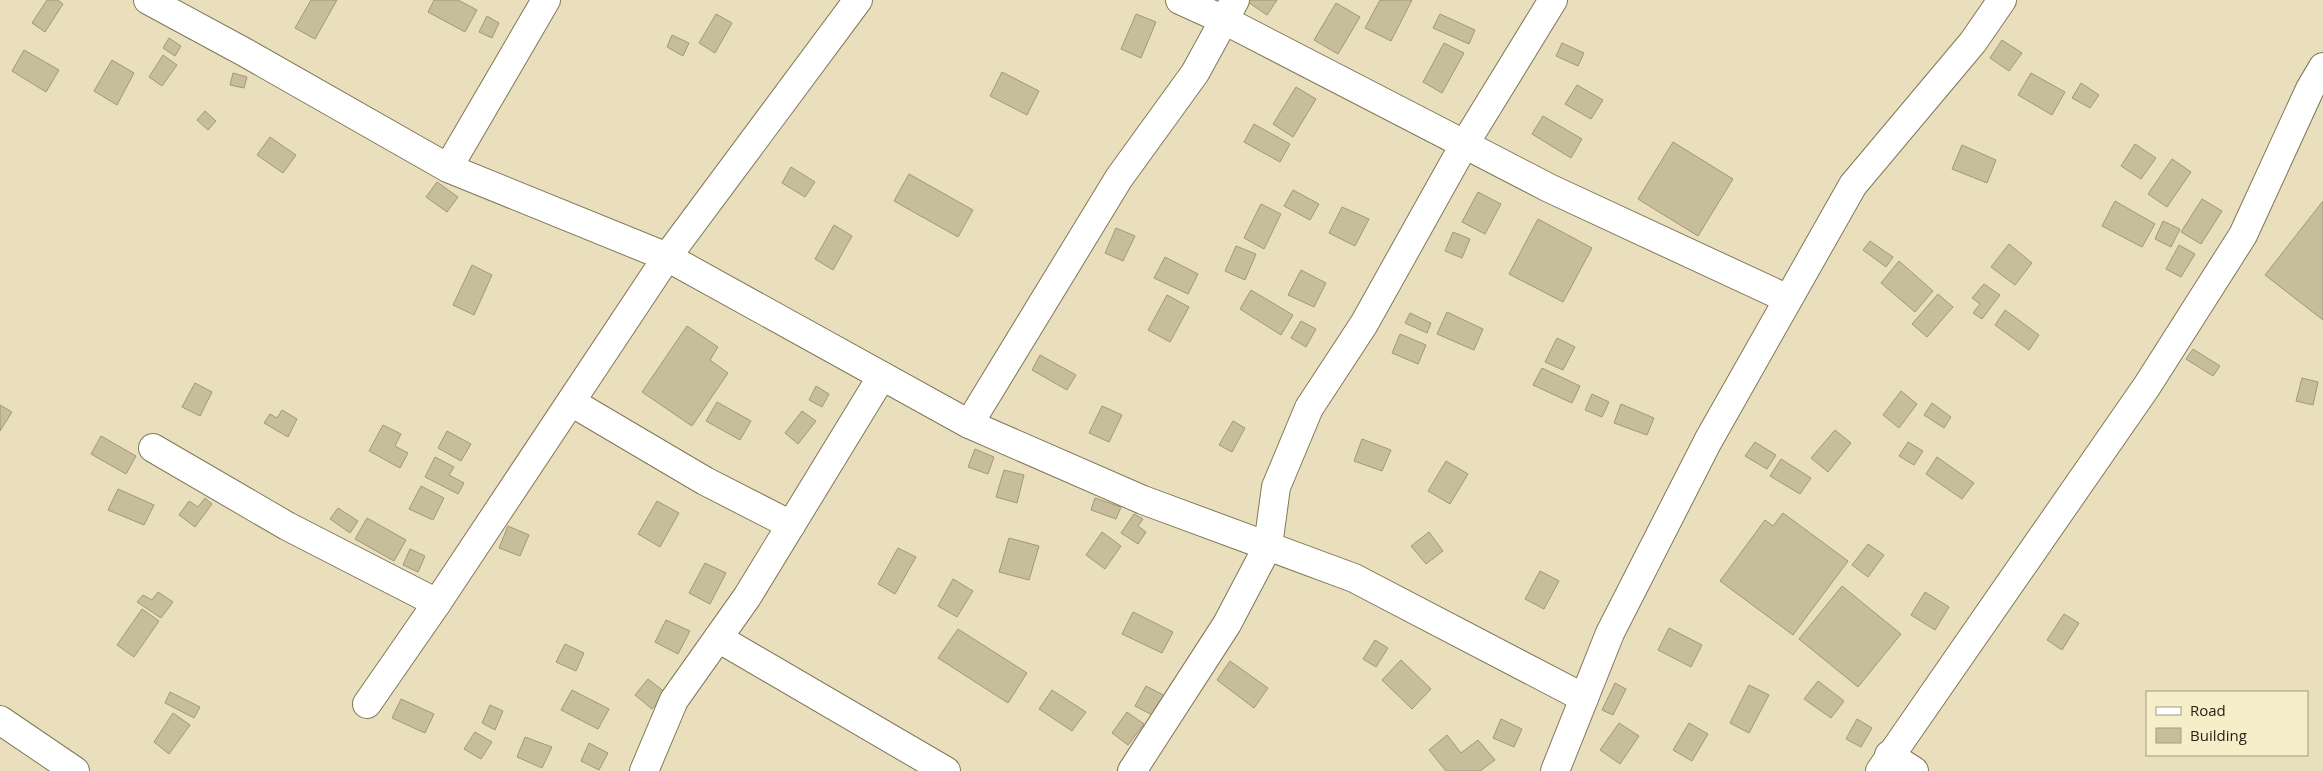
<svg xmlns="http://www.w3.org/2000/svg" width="2323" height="771" viewBox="0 0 2323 771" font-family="'Open Sans',sans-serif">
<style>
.building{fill:#c6bd9b;stroke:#a09877}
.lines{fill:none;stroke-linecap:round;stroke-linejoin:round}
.minor-casing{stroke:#807858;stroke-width:30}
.minor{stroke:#fff;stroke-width:28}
</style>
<rect width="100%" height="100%" fill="#e9dfbc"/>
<g class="building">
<path d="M 47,0 L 58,0 L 63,4 L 45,32 L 32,23 Z"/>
<path d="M 311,0 L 337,0 L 315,39 L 295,28 Z"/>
<path d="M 434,0 L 458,0 L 477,10 L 465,32 L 428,12 Z"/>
<path d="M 1245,0 L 1277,0 L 1267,15 Z"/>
<path d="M 1380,0 L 1412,0 L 1391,41 L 1365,28 Z"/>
<path d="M 1336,3 L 1360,17 L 1338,54 L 1314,40 Z"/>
<path d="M 716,14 L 732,23 L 715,53 L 699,43 Z"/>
<path d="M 1136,14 L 1156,22 L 1141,58 L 1121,49 Z"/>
<path d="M 1440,14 L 1475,30 L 1469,44 L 1433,28 Z"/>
<path d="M 487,16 L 499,23 L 492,38 L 479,32 Z"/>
<path d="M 672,35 L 689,43 L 683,56 L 667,47 Z"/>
<path d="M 169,38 L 181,46 L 175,56 L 163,48 Z"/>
<path d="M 2002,40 L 2022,53 L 2009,71 L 1990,58 Z"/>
<path d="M 1444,43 L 1464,53 L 1442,93 L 1423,82 Z"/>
<path d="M 1562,43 L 1584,53 L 1578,66 L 1556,56 Z"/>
<path d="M 24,50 L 59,70 L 46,92 L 12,71 Z"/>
<path d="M 163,55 L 177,65 L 162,86 L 149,77 Z"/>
<path d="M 112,60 L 134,73 L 117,105 L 94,91 Z"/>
<path d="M 1002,72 L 1039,91 L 1027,115 L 990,96 Z"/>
<path d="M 233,73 L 247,77 L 244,88 L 230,85 Z"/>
<path d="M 2031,73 L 2065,92 L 2052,115 L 2018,95 Z"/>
<path d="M 2081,83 L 2099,95 L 2090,108 L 2072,98 Z"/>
<path d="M 1577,85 L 1603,100 L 1591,119 L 1565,104 Z"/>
<path d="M 1296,87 L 1316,99 L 1293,137 L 1273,124 Z"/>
<path d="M 205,111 L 216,121 L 208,130 L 197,120 Z"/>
<path d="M 1543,116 L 1582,139 L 1571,158 L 1532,134 Z"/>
<path d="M 1254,124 L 1290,144 L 1280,162 L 1244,142 Z"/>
<path d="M 270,137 L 296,155 L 283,173 L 257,155 Z"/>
<path d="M 1673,142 L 1733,179 L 1698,236 L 1638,199 Z"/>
<path d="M 2135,144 L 2156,158 L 2141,179 L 2121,166 Z"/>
<path d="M 1962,145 L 1996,160 L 1987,183 L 1952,169 Z"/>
<path d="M 2172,159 L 2191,172 L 2167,207 L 2148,194 Z"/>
<path d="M 791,167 L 815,182 L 805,197 L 782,183 Z"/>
<path d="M 909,174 L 973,210 L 958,237 L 894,201 Z"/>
<path d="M 437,182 L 458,197 L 447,212 L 426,197 Z"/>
<path d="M 1293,190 L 1319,204 L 1310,220 L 1284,206 Z"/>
<path d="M 1478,192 L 1501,204 L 1485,234 L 1462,222 Z"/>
<path d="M 2202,199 L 2222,211 L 2201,244 L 2181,232 Z"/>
<path d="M 2115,201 L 2155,224 L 2142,247 L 2102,226 Z"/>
<path d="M 2323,201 L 2323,320 L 2265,275 Z"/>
<path d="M 1261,204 L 1281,214 L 1264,249 L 1244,238 Z"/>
<path d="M 1342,207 L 1369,219 L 1355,246 L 1329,233 Z"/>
<path d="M 1538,219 L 1592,248 L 1563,302 L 1509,274 Z"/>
<path d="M 2163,221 L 2180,229 L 2171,247 L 2155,239 Z"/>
<path d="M 834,225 L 852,236 L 833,270 L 815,259 Z"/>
<path d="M 1116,228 L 1135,236 L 1123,261 L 1105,253 Z"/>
<path d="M 1453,232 L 1470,239 L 1462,258 L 1445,251 Z"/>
<path d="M 1870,241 L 1893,257 L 1886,267 L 1863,250 Z"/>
<path d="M 2009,244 L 2032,263 L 2015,285 L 1991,267 Z"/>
<path d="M 2179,245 L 2195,254 L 2181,277 L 2166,269 Z"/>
<path d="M 1236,246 L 1256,254 L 1245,280 L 1225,271 Z"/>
<path d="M 1165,257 L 1198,274 L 1188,294 L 1154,278 Z"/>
<path d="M 1899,261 L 1933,291 L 1915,312 L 1881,283 Z"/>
<path d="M 472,265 L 492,275 L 474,315 L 453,305 Z"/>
<path d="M 1301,270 L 1326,283 L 1314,307 L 1288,295 Z"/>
<path d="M 1984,284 L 2000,295 L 1982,319 L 1973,313 L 1980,304 L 1972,298 Z"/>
<path d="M 1251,290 L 1293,315 L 1281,335 L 1240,309 Z"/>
<path d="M 1938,294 L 1953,307 L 1927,337 L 1912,324 Z"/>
<path d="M 1167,295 L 1189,307 L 1170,342 L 1148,330 Z"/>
<path d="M 2005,310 L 2039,335 L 2029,350 L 1995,325 Z"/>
<path d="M 1447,312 L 1483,329 L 1474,350 L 1437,334 Z"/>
<path d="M 1410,313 L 1431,323 L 1427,333 L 1405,323 Z"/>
<path d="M 1301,321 L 1316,329 L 1306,347 L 1291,338 Z"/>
<path d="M 687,326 L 718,347 L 710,360 L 728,373 L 692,426 L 642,392 Z"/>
<path d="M 1400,334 L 1426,345 L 1418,364 L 1392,353 Z"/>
<path d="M 1557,338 L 1575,347 L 1563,370 L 1545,362 Z"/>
<path d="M 2193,349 L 2220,366 L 2213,376 L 2186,359 Z"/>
<path d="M 1040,355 L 1076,375 L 1067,390 L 1032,370 Z"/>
<path d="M 1542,368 L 1580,386 L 1572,403 L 1533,385 Z"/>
<path d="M 2302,378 L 2318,382 L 2313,405 L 2296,401 Z"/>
<path d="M 195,383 L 212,392 L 200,416 L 182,407 Z"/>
<path d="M 816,386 L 829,394 L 822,407 L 809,400 Z"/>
<path d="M 1901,391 L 1917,404 L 1899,428 L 1883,415 Z"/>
<path d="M 1592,394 L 1609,402 L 1602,417 L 1585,410 Z"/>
<path d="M 717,402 L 751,421 L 740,440 L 706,421 Z"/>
<path d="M 1932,403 L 1951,417 L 1944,428 L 1924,415 Z"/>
<path d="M 1621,404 L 1654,418 L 1647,435 L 1614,423 Z"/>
<path d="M 0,405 L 12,412 L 0,431 Z"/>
<path d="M 1102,406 L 1122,415 L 1109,442 L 1089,433 Z"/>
<path d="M 282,410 L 297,419 L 288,437 L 264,423 L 270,414 L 277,418 Z"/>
<path d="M 802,411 L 816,421 L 798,444 L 785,433 Z"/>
<path d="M 1233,421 L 1245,428 L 1232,452 L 1219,445 Z"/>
<path d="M 383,425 L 401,434 L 395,446 L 408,453 L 400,468 L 369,451 Z"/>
<path d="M 1835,430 L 1851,443 L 1828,472 L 1811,458 Z"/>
<path d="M 447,431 L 471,444 L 461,461 L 438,448 Z"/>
<path d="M 101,436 L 136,456 L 126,474 L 91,454 Z"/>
<path d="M 1362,439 L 1391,450 L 1382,471 L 1354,461 Z"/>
<path d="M 1755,442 L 1776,455 L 1767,469 L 1745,456 Z"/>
<path d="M 1908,442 L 1923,451 L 1914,465 L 1899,456 Z"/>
<path d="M 975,449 L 994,457 L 988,474 L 968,467 Z"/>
<path d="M 435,457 L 454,467 L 449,475 L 464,483 L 458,494 L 425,477 Z"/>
<path d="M 1937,457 L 1974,483 L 1962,499 L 1926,474 Z"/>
<path d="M 1781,459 L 1811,478 L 1800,494 L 1770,476 Z"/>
<path d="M 1446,461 L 1468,474 L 1450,504 L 1428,491 Z"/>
<path d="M 1004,470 L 1024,475 L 1017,503 L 996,497 Z"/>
<path d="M 421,486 L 444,498 L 433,520 L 409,509 Z"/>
<path d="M 118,489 L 154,505 L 144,525 L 108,510 Z"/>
<path d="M 205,498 L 212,504 L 195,527 L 179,515 L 189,501 L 198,507 Z"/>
<path d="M 1095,498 L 1121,507 L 1116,519 L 1091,510 Z"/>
<path d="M 657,501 L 679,513 L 660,547 L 638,534 Z"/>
<path d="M 338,508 L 358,521 L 350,533 L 330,519 Z"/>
<path d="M 1783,513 L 1848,561 L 1793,635 L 1720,581 L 1765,520 L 1773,526 Z"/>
<path d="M 1134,514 L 1143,519 L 1138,526 L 1146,532 L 1138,544 L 1121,533 Z"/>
<path d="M 367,518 L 406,540 L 394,561 L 355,539 Z"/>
<path d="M 508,526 L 529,535 L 520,556 L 499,548 Z"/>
<path d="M 1102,532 L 1121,546 L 1105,569 L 1086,555 Z"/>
<path d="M 1429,532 L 1443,551 L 1426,564 L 1411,546 Z"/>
<path d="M 1009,538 L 1039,546 L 1029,580 L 999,572 Z"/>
<path d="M 1868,544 L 1884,555 L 1868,577 L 1852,565 Z"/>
<path d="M 898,548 L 916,557 L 895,594 L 878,584 Z"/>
<path d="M 410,549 L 425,556 L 418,572 L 403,565 Z"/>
<path d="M 705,563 L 726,573 L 710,604 L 689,593 Z"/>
<path d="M 1540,571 L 1559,581 L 1544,609 L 1525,599 Z"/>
<path d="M 953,579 L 973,591 L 957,617 L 938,606 Z"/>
<path d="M 1842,586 L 1901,634 L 1858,687 L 1799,639 Z"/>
<path d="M 158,592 L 173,602 L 161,618 L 137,602 L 143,595 L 152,600 Z"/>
<path d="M 1925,592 L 1949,607 L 1935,630 L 1911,615 Z"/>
<path d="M 142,609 L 159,621 L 134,657 L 117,645 Z"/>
<path d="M 1133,612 L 1173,632 L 1162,653 L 1122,634 Z"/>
<path d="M 2064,614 L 2079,623 L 2062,650 L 2047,640 Z"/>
<path d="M 666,620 L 690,631 L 678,654 L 655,642 Z"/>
<path d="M 1669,628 L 1702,645 L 1691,667 L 1658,650 Z"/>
<path d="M 958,629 L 1027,673 L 1008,703 L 938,658 Z"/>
<path d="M 1375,640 L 1388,648 L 1376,667 L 1363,659 Z"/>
<path d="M 565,644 L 584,653 L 576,671 L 556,662 Z"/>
<path d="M 1401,660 L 1431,689 L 1412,709 L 1382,680 Z"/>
<path d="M 1230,661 L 1268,688 L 1254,708 L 1217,680 Z"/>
<path d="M 648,679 L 666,693 L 652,709 L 635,695 Z"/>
<path d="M 1818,681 L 1844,701 L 1831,718 L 1804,699 Z"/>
<path d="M 1615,683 L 1626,689 L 1613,715 L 1602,710 Z"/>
<path d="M 1749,685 L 1769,695 L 1749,733 L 1730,723 Z"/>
<path d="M 1146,686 L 1167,697 L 1156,717 L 1135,706 Z"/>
<path d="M 572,690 L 609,709 L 598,729 L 561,710 Z"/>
<path d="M 1052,690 L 1086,712 L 1072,731 L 1039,709 Z"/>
<path d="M 170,692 L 200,707 L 194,718 L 165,703 Z"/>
<path d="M 401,699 L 434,714 L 425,733 L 392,718 Z"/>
<path d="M 490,705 L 503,711 L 495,730 L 482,723 Z"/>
<path d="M 1127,712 L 1144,724 L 1128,745 L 1112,733 Z"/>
<path d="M 173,713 L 190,725 L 169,754 L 154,742 Z"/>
<path d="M 1501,719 L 1522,729 L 1514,747 L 1493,738 Z"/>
<path d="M 1857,719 L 1872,728 L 1861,747 L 1846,739 Z"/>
<path d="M 1619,723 L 1639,736 L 1620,764 L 1600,750 Z"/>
<path d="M 1689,723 L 1708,734 L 1692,761 L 1673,750 Z"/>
<path d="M 475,732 L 492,742 L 481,759 L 464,749 Z"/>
<path d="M 1447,735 L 1461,753 L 1478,740 L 1495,760 L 1480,771 L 1446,771 L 1429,750 Z"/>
<path d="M 525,737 L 552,747 L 542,768 L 517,757 Z"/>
<path d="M 589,743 L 608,753 L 599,770 L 581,761 Z"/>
</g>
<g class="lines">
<g class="minor-casing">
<g id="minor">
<path d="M 148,0 L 246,53 L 448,168 L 667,257 L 969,424 L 1143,500 L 1354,578 L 1584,698"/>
<path d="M 1180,0 L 1224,20 L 1549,188 L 1788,299"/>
<path d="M 448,168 L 546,0"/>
<path d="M 571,402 L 705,481 L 791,525"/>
<path d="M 969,424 L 1119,178 L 1195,73 L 1235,0"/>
<path d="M 153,448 L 287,526 L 437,603"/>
<path d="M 718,638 L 946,771"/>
<path d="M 367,704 L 437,603 L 667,257 L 858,0"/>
<path d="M 0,720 L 75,771"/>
<path d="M 1889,755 L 1914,771"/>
<path d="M 644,771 L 674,700 L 747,597 L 882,376"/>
<path d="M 1132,771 L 1227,624 L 1268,546 L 1276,487 L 1309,408 L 1364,324 L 1464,145 L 1553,0"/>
<path d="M 1555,771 L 1610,633 L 1708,441 L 1853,185 L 1973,42 L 2002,0"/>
<path d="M 1880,771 L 2147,386 L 2243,235 L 2310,89 L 2323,67"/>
</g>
</g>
<use href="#minor" class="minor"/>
</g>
<rect x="2146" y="691" width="162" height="65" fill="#f6edc9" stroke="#a39c81"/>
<rect x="2156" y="707" width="25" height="8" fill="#ffffff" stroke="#a39c81"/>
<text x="2190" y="716" font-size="15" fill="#272316">Road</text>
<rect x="2156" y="728" width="25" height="15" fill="#c6bd9b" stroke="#a39c81"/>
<text x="2190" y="741" font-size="15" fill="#272316">Building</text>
</svg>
